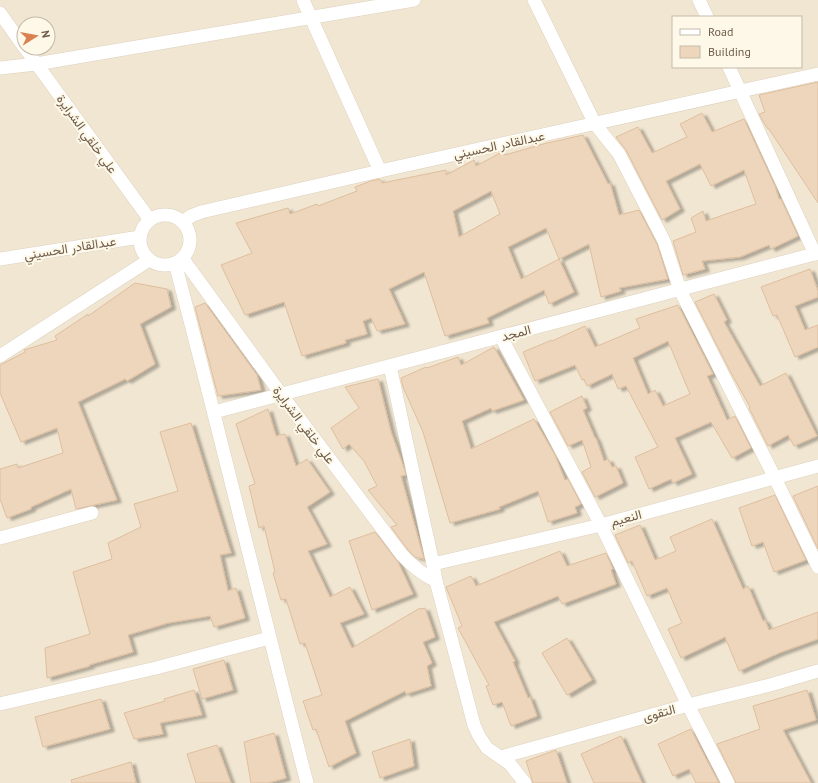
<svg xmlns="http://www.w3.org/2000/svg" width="818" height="783" viewBox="0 0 818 783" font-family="'PT Sans',Vazirmatn,sans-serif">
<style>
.residential{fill:#f1e6d1;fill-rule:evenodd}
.building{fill:#edd6bc;stroke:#dfbe9e;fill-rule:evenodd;filter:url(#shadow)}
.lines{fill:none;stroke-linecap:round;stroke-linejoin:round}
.minor-casing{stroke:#ddd1bf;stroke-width:14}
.minor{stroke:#fff;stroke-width:13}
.labels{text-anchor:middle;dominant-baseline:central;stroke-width:4;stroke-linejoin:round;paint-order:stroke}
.street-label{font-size:13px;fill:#705c4b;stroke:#fdf8e8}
</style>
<defs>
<filter id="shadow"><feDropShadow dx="4.5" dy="2.5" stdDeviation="1" flood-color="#0004"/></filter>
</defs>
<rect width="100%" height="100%" fill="#faf4e2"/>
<path class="residential" d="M 0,0 L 818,0 L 818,783 L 0,783 ZM 673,17 L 801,17 L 801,67 L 673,67 ZM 24,24 L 48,24 L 48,48 L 24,48 Z"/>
<g class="building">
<path d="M 818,82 L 818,203 L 769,129 L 768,129 L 764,123 L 759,114 L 765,112 L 759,95 Z"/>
<path d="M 702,113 L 712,132 L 744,119 L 775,186 L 779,199 L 781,199 L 798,236 L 771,249 L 769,245 L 740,257 L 702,261 L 705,269 L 683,275 L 673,241 L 696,232 L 691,218 L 703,211 L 706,221 L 729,213 L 756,204 L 744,170 L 711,186 L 700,164 L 666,181 L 680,209 L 662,220 L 626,150 L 616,137 L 638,127 L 652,153 L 687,137 L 680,124 Z"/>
<path d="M 583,135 L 608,184 L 610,183 L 619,215 L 639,210 L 657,244 L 668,279 L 619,288 L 621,291 L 601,297 L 589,244 L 559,259 L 574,292 L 549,304 L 544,290 L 487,318 L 489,323 L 445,336 L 424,272 L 389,289 L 405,324 L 377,331 L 371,318 L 363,321 L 367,334 L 345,340 L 346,343 L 302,356 L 284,302 L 245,315 L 221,265 L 252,253 L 236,223 L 288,208 L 290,214 L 317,204 L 318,206 L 357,191 L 355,187 L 371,181 L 380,179 L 382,183 L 446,170 L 446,175 L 474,160 L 476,166 L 502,152 L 505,155 L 543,144 ZM 491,191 L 500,214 L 459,237 L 453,211 ZM 546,228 L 559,259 L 521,279 L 508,247 Z"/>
<path d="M 810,269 L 818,291 L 818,297 L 795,306 L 805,330 L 818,325 L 818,347 L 795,357 L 777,315 L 773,316 L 761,287 Z"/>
<path d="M 135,283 L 167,289 L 171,307 L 140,324 L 155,364 L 127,381 L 125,379 L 78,402 L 117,500 L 76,509 L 71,489 L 31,507 L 31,509 L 7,518 L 0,499 L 0,469 L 17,464 L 18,468 L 63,453 L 57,428 L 21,442 L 0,393 L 0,365 L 25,352 L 24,350 L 57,340 L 55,336 L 88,314 L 88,316 Z"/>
<path d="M 714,294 L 727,320 L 724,322 L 760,386 L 786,373 L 817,436 L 794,446 L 788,435 L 768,446 L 749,408 L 750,407 L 730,371 L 695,302 Z"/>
<path d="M 205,303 L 257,375 L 261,390 L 218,396 L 195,307 Z"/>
<path d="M 678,305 L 713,374 L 707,376 L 727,420 L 735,416 L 751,448 L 732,458 L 711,422 L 675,438 L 692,474 L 673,483 L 671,479 L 649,489 L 635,457 L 658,447 L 626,386 L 618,389 L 612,374 L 587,386 L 584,379 L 582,380 L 575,365 L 535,381 L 523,352 L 552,340 L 552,341 L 585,326 L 595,347 L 640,328 L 636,319 ZM 668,341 L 690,394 L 663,406 L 655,390 L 648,394 L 633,358 Z"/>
<path d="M 494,347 L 524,400 L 492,411 L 491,408 L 462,421 L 471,449 L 534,419 L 555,455 L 565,480 L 568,479 L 581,504 L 575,507 L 577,513 L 548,522 L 538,491 L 499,507 L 500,509 L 450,523 L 423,432 L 403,387 L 401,378 L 426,367 L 427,368 L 458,357 L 461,365 Z"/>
<path d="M 378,379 L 391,432 L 403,465 L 406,475 L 401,476 L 424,559 L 415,557 L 408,550 L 391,527 L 397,525 L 368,490 L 377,486 L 364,461 L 349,444 L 343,449 L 331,428 L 359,408 L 345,387 Z"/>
<path d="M 582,396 L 587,408 L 583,410 L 595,438 L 596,438 L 604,461 L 608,459 L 612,467 L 616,466 L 623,483 L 595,497 L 582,472 L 591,467 L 582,440 L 568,446 L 550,412 Z"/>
<path d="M 268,409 L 276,436 L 285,434 L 296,466 L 307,459 L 330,492 L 307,507 L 327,544 L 308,551 L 330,597 L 350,587 L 364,614 L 340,623 L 352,648 L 420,608 L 421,609 L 425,608 L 435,637 L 423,642 L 432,663 L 427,666 L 431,686 L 406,694 L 405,691 L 345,721 L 356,753 L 329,767 L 316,729 L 313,730 L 303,701 L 322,695 L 305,643 L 300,644 L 286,599 L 281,600 L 273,573 L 275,572 L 264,526 L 259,528 L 249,486 L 255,484 L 236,424 Z"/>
<path d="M 191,423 L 231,553 L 220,555 L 228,591 L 236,588 L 245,618 L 214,627 L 210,616 L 168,623 L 128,635 L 133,652 L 89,665 L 90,666 L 47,678 L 45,648 L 90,634 L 73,572 L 112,559 L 108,543 L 141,527 L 134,504 L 178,491 L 160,432 Z"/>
<path d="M 818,486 L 818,549 L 793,496 Z"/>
<path d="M 775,495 L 806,560 L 774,572 L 763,542 L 752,546 L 739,508 Z"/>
<path d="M 712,519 L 743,589 L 748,586 L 763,621 L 765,620 L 769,630 L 818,612 L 818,639 L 779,653 L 739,671 L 725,637 L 681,658 L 668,629 L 682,623 L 667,588 L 647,596 L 632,561 L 628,563 L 615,535 L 640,525 L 655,560 L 676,551 L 670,537 Z"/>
<path d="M 375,532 L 398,562 L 413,594 L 372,610 L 349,541 Z"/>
<path d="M 560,551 L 567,566 L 606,553 L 613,569 L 611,570 L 616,584 L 562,604 L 558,596 L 494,622 L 515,661 L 513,662 L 528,698 L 530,697 L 537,716 L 511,726 L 502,702 L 493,705 L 486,686 L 489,685 L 458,628 L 462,626 L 446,587 L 471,576 L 476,586 Z"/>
<path d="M 567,638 L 592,680 L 567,695 L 542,653 Z"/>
<path d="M 224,660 L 233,690 L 202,699 L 193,669 Z"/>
<path d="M 194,690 L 202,715 L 160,723 L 163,734 L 134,739 L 124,713 L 165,701 L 164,699 Z"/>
<path d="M 807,690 L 816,720 L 783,730 L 811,783 L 736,783 L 717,744 L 760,729 L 753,706 Z"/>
<path d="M 101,699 L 110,729 L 43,747 L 35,717 Z"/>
<path d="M 691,729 L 701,749 L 719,783 L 696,783 L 689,769 L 673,776 L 658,744 Z"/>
<path d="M 274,733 L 286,778 L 268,783 L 251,783 L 244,742 Z"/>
<path d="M 621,736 L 642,783 L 594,783 L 581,754 Z"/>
<path d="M 410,739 L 414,766 L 380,778 L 372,752 Z"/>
<path d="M 217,745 L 231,783 L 196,783 L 187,754 Z"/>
<path d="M 556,750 L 567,783 L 533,783 L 526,761 Z"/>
<path d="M 131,762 L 136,783 L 72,783 L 71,780 Z"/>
</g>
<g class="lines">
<g class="minor-casing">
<g id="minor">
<path d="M 303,0 L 380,171"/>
<path d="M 534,0 L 595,124 L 619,154 L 664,241 L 680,290 L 775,478 L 818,567"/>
<path d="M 699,0 L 707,17"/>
<path d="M 0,13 L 24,47"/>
<path d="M 25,48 L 150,220"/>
<path d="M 729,67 L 815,254"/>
<path d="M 0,68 L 36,64 L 414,0"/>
<circle cx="165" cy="240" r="25"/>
<path d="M 183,222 L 191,216 L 201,212 L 380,171 L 818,74"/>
<path d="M 0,259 L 140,237"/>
<path d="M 183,259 L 281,394 L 402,555 C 413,567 422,574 436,581"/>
<path d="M 175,263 C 221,436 262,610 307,783"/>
<path d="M 501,337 L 601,525 L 688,705 L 728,783"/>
<path d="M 0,356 L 149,260"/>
<path d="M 390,366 L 433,564 L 436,581 L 474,725 L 479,736 L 487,748 L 510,764 L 525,783"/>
<path d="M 214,412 L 818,253"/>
<path d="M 0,538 L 92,513"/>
<path d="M 433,564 L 601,525 L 818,466"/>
<path d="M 0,704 L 156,668 L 269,638"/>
<path d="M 501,757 L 688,705 L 770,685 L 818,671"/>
</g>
</g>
<use href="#minor" class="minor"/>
</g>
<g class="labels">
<g class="street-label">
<text transform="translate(87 134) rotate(54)">علي خلقي الشرايرة</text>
<text transform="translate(499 145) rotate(-12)">عبدالقادر الحسيني</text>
<text transform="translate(70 248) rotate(-9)">عبدالقادر الحسيني</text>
<text transform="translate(516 333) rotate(-15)">المجد</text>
<text transform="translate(304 425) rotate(53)">علي خلقي الشرايرة</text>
<text transform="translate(626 518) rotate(-15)">النعيم</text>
<text transform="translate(659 713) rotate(-15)">التقوى</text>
</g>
</g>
<rect x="672" y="16" width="130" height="52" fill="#fdf8e8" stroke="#c5baa9"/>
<rect x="680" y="29" width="20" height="6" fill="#ffffff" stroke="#c5baa9"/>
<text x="708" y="36" font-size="12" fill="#705c4b">Road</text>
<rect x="680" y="46" width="20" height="12" fill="#edd6bc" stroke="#c5baa9"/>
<text x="708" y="56" font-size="12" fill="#705c4b">Building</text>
<g transform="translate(36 36) rotate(79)"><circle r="19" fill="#fdf8e8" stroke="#c5baa9"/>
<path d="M0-3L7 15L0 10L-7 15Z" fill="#db8050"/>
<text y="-6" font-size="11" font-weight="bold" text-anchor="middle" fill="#705c4b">N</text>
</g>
</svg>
